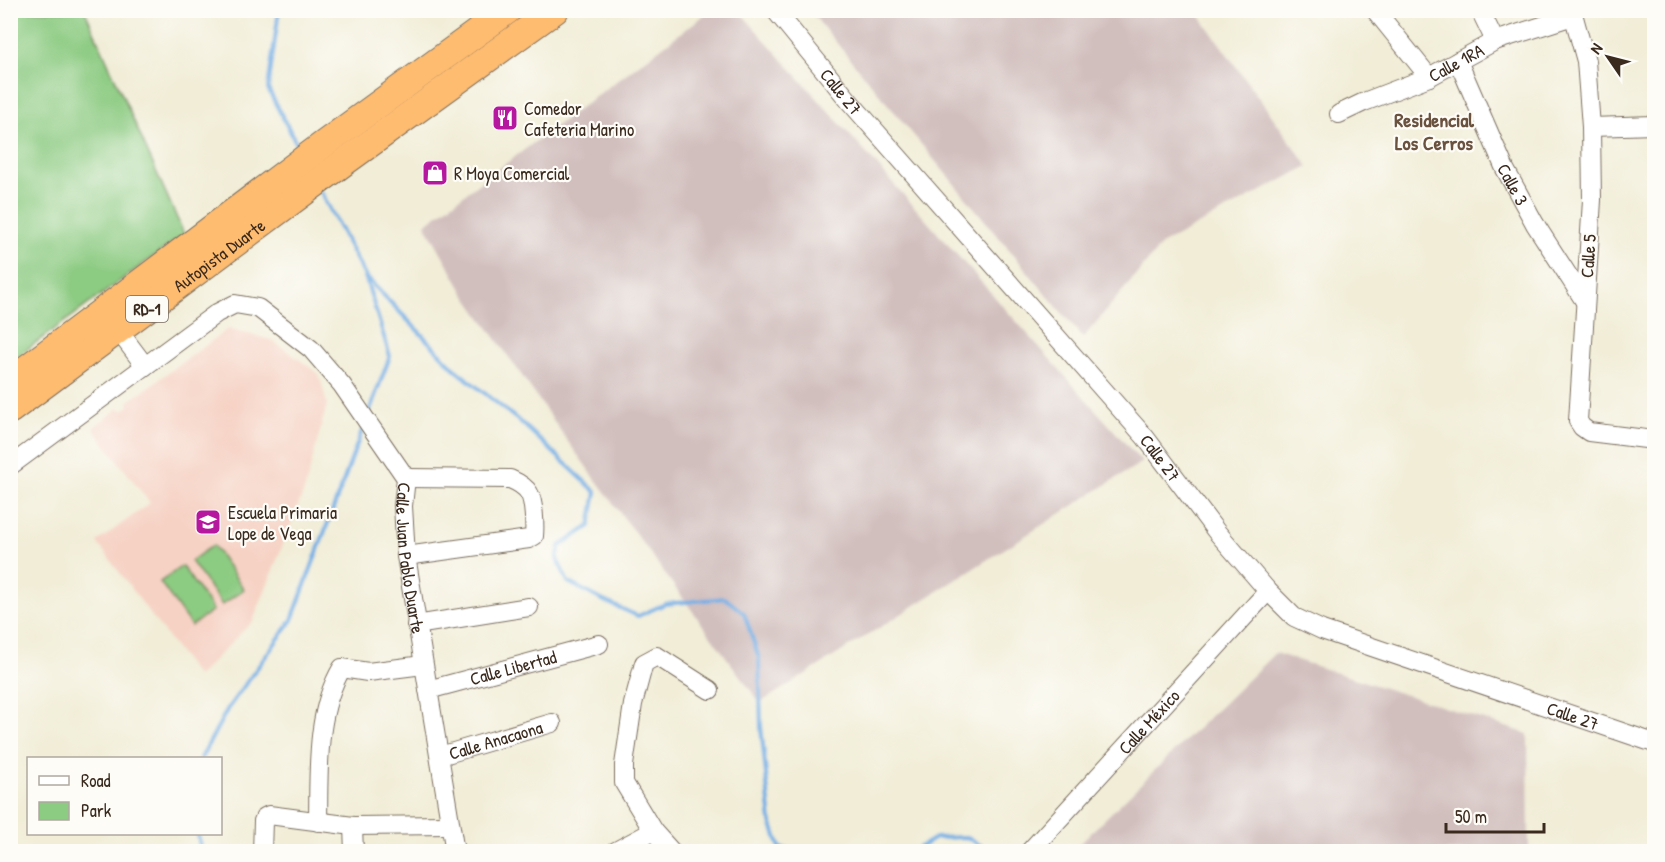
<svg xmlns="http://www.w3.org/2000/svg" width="1665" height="862" viewBox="0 0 1665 862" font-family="'Patrick Hand',sans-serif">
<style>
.built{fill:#f6d2c4}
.industrial{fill:#d1bfbe}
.green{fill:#8ccb82;stroke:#647a50;stroke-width:1.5}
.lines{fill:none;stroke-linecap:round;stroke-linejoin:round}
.stream{stroke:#73aee4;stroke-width:4}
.minor-casing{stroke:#7b6e5f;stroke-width:20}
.highway-casing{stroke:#7b6e5f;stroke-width:29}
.minor{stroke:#fff;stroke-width:18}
.highway{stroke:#febc70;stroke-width:27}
.labels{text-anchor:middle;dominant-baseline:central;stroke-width:4.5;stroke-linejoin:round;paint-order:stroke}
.shield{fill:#fdfcf7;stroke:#75695f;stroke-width:1.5}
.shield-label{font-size:16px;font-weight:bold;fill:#3b2a1e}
.street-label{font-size:18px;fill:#3b2a1e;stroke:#fdfcf7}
.poi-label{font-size:18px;fill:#3b2a1e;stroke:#fdfcf7;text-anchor:start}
.neighbourhood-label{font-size:20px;font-weight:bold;fill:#6b523f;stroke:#fdfcf7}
</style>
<rect width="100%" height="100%" fill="#fdfcf7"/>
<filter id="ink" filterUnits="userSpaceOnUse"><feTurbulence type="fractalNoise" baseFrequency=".0167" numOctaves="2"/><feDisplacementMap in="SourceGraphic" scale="12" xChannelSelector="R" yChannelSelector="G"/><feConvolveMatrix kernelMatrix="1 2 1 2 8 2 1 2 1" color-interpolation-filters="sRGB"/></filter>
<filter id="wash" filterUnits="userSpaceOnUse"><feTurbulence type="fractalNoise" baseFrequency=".008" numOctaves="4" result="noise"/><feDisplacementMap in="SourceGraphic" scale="24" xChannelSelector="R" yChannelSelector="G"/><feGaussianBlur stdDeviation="1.35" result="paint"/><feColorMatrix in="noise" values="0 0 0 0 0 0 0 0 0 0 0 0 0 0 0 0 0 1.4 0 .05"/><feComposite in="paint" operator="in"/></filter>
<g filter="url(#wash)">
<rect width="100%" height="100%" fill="#f1edd7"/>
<path class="built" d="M 228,329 L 272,340 L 319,374 L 327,404 L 305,488 L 253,621 L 197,677 L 97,542 L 150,503 L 93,428 L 119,408 L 122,411 L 130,405 L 128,402 Z"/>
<g class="industrial">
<path d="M 710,11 L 740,12 L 1142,462 L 760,703 L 569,443 L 464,293 L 425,224 Z"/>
<path d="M 810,11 L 1196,11 L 1308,166 L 1162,244 L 1083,338 Z"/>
<path d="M 1275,653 L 1528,734 L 1529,851 L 1072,851 Z"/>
</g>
<g class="green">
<path d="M 11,11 L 85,11 L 184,234 L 11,361 Z"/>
<path d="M 213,545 L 244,589 L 222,605 L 191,561 Z"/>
<path d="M 182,566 L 213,610 L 191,626 L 160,582 Z"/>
</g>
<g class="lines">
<g class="stream">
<path d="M 279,10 L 268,89 L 300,150"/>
<path d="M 321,192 L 365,276 L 390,356 L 369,412"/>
<path d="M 365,276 L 456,370 L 524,425 L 596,492 L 590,526 L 560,546 L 557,559 L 568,582 L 602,600 L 638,616 L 665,604 L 725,598 L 744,613 L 759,658 L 761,727 L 771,822 L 780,848 L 805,852"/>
<path d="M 201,758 L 228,708 L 292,620 L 363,428"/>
<path d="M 198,834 L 201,852"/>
<path d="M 912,852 L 935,838 L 967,837 L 991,852"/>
</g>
</g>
</g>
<g filter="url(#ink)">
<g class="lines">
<g class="minor-casing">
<g id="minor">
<path id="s1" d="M 775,10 L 850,102 L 1145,437 L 1216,531 L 1268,591 L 1294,617 L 1322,630 L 1654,743"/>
<path d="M 1375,10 L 1429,77"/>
<path d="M 1480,10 L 1495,41"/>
<path d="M 1572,10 L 1586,61 L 1591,127 L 1592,200 L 1578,421 L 1582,427 L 1589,432 L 1654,440"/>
<path id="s2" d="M 1458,61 L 1505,169 L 1535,224 L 1584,300"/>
<path id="s3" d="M 1339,114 L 1364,102 L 1429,77 L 1495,41 L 1573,16"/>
<path d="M 1591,127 L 1654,125"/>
<path d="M 118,330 L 145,366"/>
<path id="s4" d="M 10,466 L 217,313 L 235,304 L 258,308 L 311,349 L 342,385 L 406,478 L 403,506 L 406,556 L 455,852"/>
<path d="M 406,478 L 510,479 C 517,482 525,486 529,493 C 534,501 535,526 534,536 L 529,539 L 406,556"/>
<path d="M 416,625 L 529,607"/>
<path id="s5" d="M 428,690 L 599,644"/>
<path id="s6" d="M 440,756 L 552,723"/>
<path d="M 318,822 C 319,772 315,713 342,668 L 368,672 L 423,665"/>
<path d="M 353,826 L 354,852"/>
<path d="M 262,852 L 263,821 L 265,817 L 269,815 L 353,826 L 449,825"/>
<path d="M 614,852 L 653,831"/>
<path d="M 672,852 L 653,831 L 624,783 L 624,765 L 633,704 L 644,663 L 657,656 L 710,690"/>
<path id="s7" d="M 1029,852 L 1268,591"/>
</g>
</g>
<g class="highway-casing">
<g id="highway">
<path d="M 10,381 L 324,144 L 508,10"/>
<path id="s8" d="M 10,410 L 343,163 L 555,10"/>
</g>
</g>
<use href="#minor" class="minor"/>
<use href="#highway" class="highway"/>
</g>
</g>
<defs>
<g id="restaurant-square" transform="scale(1.35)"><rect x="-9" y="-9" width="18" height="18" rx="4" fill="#b5179e" stroke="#fdfcf7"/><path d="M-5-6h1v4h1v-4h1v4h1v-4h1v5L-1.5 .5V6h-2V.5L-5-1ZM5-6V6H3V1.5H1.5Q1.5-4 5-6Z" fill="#fff"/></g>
<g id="shop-square" transform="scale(1.35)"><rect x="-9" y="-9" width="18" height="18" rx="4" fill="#b5179e" stroke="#fdfcf7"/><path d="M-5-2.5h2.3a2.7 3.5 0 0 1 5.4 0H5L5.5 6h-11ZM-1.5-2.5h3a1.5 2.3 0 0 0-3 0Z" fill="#fff"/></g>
<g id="school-square" transform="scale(1.35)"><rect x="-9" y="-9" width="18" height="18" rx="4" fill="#b5179e" stroke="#fdfcf7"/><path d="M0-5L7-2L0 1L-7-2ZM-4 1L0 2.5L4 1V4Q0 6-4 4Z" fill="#fff"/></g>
</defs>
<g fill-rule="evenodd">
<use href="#restaurant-square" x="505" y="118"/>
<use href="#shop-square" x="435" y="173"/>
<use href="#school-square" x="208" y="522"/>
</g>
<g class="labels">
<rect class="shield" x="126" y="296" width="42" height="26" rx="4.5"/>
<g class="shield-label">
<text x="147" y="309">RD-1</text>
</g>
<g class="street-label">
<text stroke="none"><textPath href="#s3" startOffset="128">Calle 1RA</textPath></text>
<text stroke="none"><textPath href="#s1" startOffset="105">Calle 27</textPath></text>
<text stroke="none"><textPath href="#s2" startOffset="135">Calle 3</textPath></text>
<text stroke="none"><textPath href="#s8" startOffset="260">Autopista Duarte</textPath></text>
<text transform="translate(1588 256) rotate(-86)">Calle 5</text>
<text stroke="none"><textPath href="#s1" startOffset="591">Calle 27</textPath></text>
<text stroke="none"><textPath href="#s4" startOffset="609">Calle Juan Pablo Duarte</textPath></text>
<text stroke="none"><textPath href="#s5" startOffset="88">Calle Libertad</textPath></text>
<text stroke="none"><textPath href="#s1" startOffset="1095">Calle 27</textPath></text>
<text stroke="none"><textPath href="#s7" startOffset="177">Calle México</textPath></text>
<text stroke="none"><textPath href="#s6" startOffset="58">Calle Anacaona</textPath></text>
</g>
<g class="poi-label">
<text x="524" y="108">Comedor<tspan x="524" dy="21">Cafeteria Marino</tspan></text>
<text x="454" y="173">R Moya Comercial</text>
<text x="228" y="512">Escuela Primaria<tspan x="228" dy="21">Lope de Vega</tspan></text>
</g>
<g class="neighbourhood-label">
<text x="1434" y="119">Residencial<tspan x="1434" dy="23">Los Cerros</tspan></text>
</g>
</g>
<rect width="1665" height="862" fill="none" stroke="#fdfcf7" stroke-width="36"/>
<rect x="27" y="757" width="195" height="78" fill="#fdfcf7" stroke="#afa8a0" stroke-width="1.5"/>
<rect x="39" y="776" width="30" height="9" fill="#ffffff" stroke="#afa8a0" stroke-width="1.5"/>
<text x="81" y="787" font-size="18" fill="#3b2a1e">Road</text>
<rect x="39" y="802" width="30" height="18" fill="#8ccb82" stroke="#afa8a0" stroke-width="1.5"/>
<text x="81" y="817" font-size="18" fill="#3b2a1e">Park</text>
<g transform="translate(1608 57) rotate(305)" stroke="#fdfcf7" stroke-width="4.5" paint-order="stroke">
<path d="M0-4.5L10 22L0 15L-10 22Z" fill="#3b2a1e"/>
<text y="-9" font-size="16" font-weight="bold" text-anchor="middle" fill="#3b2a1e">N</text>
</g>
<path d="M1446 823v9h98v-9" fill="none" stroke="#3b2a1e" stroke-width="3"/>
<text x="1455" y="823" font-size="18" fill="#3b2a1e" stroke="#fdfcf7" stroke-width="4.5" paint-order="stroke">50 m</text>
</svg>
